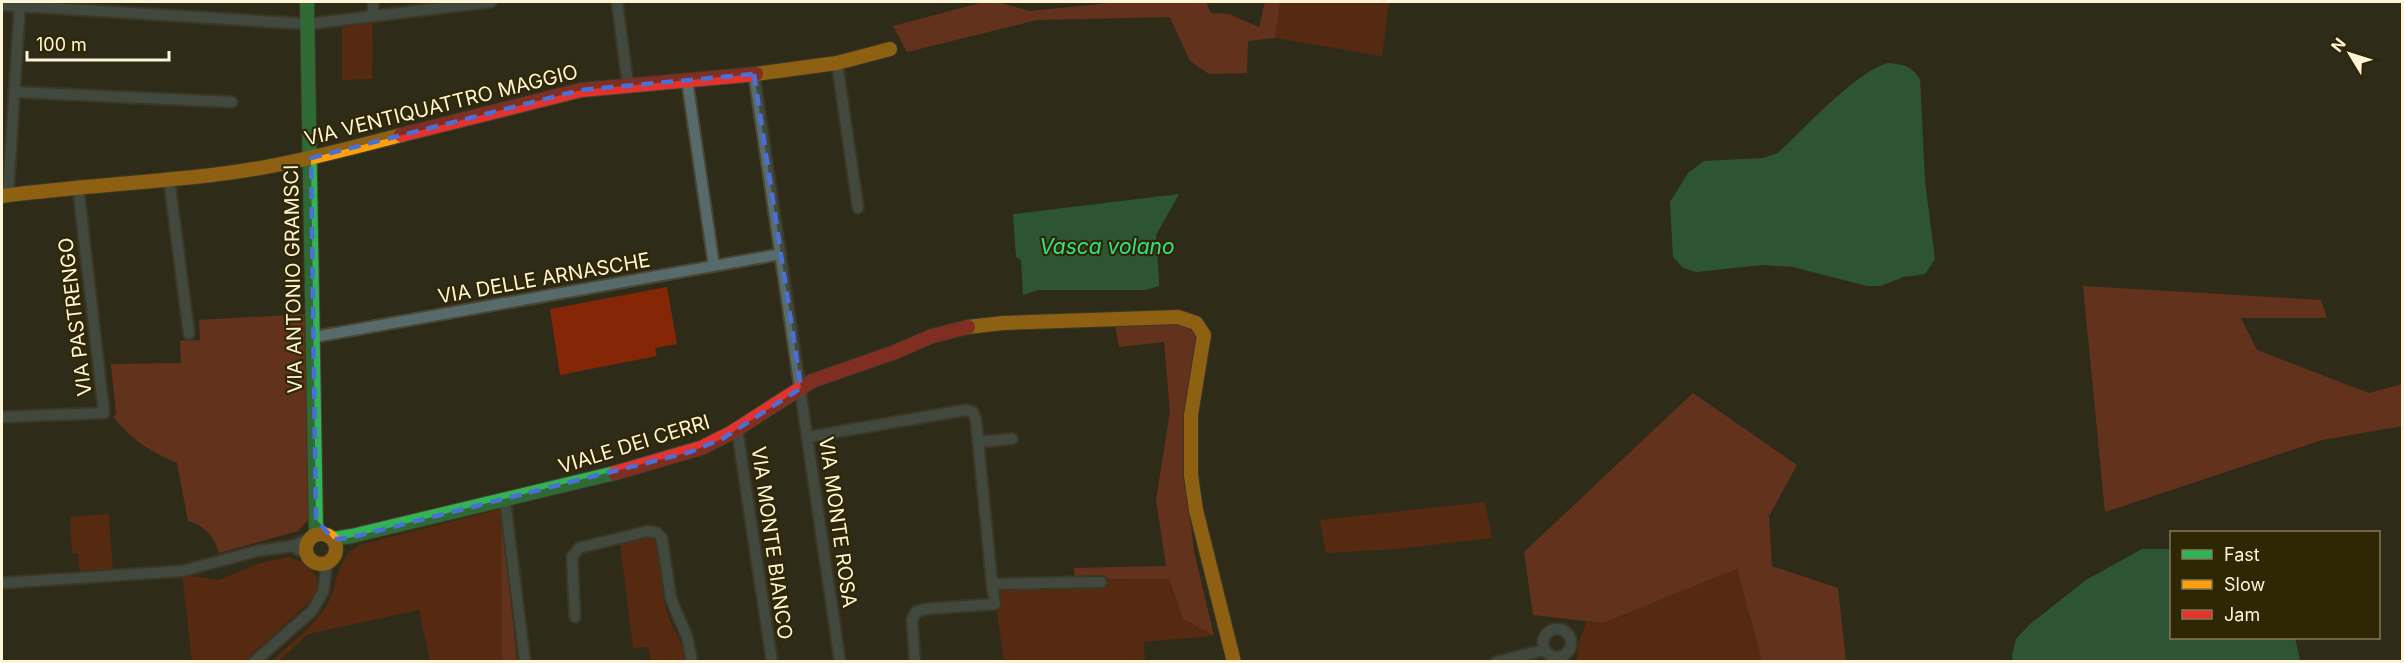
<svg xmlns="http://www.w3.org/2000/svg" width="2404" height="663" viewBox="0 0 2404 663" font-family="Inter,sans-serif">
<style>
.green{fill:#852607}
.forest{fill:#9f3b1f}
.water{fill:#2c8854}
.lines{fill:none;stroke-linecap:round;stroke-linejoin:round}
.street-casing{stroke:#4a4635;stroke-width:14}
.fast-casing{stroke:#4a4635;stroke-width:16}
.slow-casing{stroke:#4a4635;stroke-width:16}
.jam-casing{stroke:#4a4635;stroke-width:16}
.street{stroke:#586b6c;stroke-width:10}
.fast{stroke:#30b455;stroke-width:14}
.slow{stroke:#ff9f0a;stroke-width:14}
.jam{stroke:#e5322d;stroke-width:14}
.marked{fill:none;stroke:#4a6fd7;stroke-width:4.5;stroke-dasharray:12 8;stroke-linejoin:round}
.labels{text-anchor:middle;dominant-baseline:central;stroke-width:4.5;stroke-linejoin:round;paint-order:stroke}
.street-label{font-size:20px;fill:#fdf5d5;stroke:#2f2704}
.water-label{font-size:21px;font-style:italic;fill:#30e189;stroke:#2f2704}
</style>
<rect width="100%" height="100%" fill="#2f2b19"/>
<g class="green">
<path d="M 1280,2 L 1389,2 L 1382,56 L 1275,38 Z"/>
<path d="M 373,23 L 372,79 L 342,80 L 342,26 Z"/>
<path d="M 667,287 L 677,344 L 655,348 L 657,356 L 560,375 L 550,309 Z"/>
<path d="M 1485,502 L 1492,538 L 1397,549 L 1326,553 L 1320,520 Z"/>
<path d="M 501,509 L 502,661 L 430,661 L 419,610 L 308,634 L 279,661 L 271,662 C 290,644 313,627 327,605 C 341,581 332,562 359,545 Z"/>
<path d="M 109,514 L 113,573 L 80,575 L 78,554 L 72,553 L 70,517 Z"/>
<path d="M 644,536 L 652,537 L 657,544 C 661,565 660,588 666,609 C 671,628 684,642 686,661 L 651,661 L 648,647 L 633,648 L 620,544 Z"/>
<path d="M 288,557 C 313,563 328,580 308,603 L 245,661 L 192,661 L 182,575 L 219,580 L 257,564 Z"/>
<path d="M 1737,569 L 1762,661 L 1577,662 L 1578,645 L 1587,621 L 1603,623 Z"/>
<path d="M 1169,579 L 1183,619 L 1213,636 L 1144,642 L 1145,661 L 1004,661 L 992,580 Z"/>
</g>
<g class="forest">
<path d="M 984,2 L 997,2 L 1030,11 L 1120,2 L 1206,2 L 1211,13 L 1229,14 L 1259,27 L 1265,2 L 1280,2 L 1275,38 L 1248,41 L 1247,73 L 1209,74 L 1190,61 L 1170,17 L 1037,20 L 907,52 L 893,26 Z"/>
<path d="M 2083,286 L 2321,300 L 2327,318 L 2241,318 L 2257,350 L 2369,393 L 2402,384 L 2402,426 L 2322,440 L 2105,512 Z"/>
<path d="M 306,314 L 309,519 L 298,531 L 219,553 C 215,538 205,525 188,521 L 177,463 C 146,449 136,443 113,417 L 116,414 L 111,364 L 181,363 L 180,341 L 200,340 L 199,320 Z"/>
<path d="M 1185,324 L 1192,330 L 1198,340 L 1184,468 L 1194,551 L 1214,636 L 1183,619 L 1169,579 L 1075,579 L 1074,568 L 1166,566 L 1156,500 L 1170,412 L 1164,342 L 1119,347 L 1115,326 Z"/>
<path d="M 1693,393 L 1797,465 L 1769,516 L 1772,566 L 1838,588 L 1846,661 L 1762,661 L 1737,569 L 1603,623 L 1533,615 L 1524,552 Z"/>
<path d="M 501,509 L 517,661 L 502,661 Z"/>
</g>
<g class="water">
<path d="M 1888,63 C 1904,65 1911,65 1920,79 L 1925,182 L 1935,259 L 1925,274 L 1903,277 L 1881,286 L 1867,286 L 1793,267 L 1763,265 L 1696,272 L 1683,268 L 1673,257 L 1670,202 L 1688,173 L 1704,161 L 1763,158 L 1778,153 C 1804,129 1857,71 1888,63 Z"/>
<path d="M 1179,194 L 1156,235 L 1159,281 L 1159,286 L 1146,290 L 1038,290 L 1023,295 L 1021,260 L 1016,257 L 1013,214 Z"/>
<path d="M 2142,549 L 2171,549 L 2172,638 L 2295,638 L 2300,661 L 2013,661 L 2012,655 L 2016,639 L 2030,624 L 2086,580 Z"/>
</g>
<g class="lines">
<g class="street-casing">
<g id="street">
<path d="M 373,2 L 373,16"/>
<path d="M 617,2 L 628,85"/>
<path d="M 2,5 L 308,24 L 491,2"/>
<path d="M 837,63 L 858,208"/>
<path d="M 754,74 L 840,662"/>
<path d="M 687,80 L 714,266"/>
<path d="M 14,92 L 232,102"/>
<path d="M 169,179 L 189,334"/>
<path d="M 8,194 L 20,2"/>
<path d="M 314,337 L 781,254"/>
<path d="M 2,417 L 104,413 L 78,186"/>
<path d="M 737,429 L 772,662"/>
<path d="M 807,437 L 966,410 L 973,412 L 976,420 L 992,584 L 1101,582"/>
<path d="M 978,442 L 1012,439"/>
<path d="M 505,501 L 525,662"/>
<path d="M 292,546 L 307,554"/>
<path d="M 2,583 L 182,571 L 257,551 L 292,546 L 309,539"/>
<path d="M 575,617 L 572,557 L 579,548 L 648,531 L 657,533 L 662,539 L 671,599 L 687,637 L 692,662"/>
<circle cx="1557" cy="643" r="14"/>
<path d="M 254,662 L 312,611 L 323,592 L 327,563"/>
<path d="M 915,662 L 912,620 L 916,612 L 925,609 L 995,604 L 992,584"/>
<path d="M 1496,662 L 1544,650"/>
</g>
</g>
<g class="fast-casing">
<g id="fast">
<path d="M 307,2 L 316,534"/>
<path d="M 333,539 L 352,536 L 615,473"/>
</g>
</g>
<g class="slow-casing">
<g id="slow">
<path d="M 756,74 L 837,63 L 890,49"/>
<path d="M 2,196 C 72,187 142,183 212,175 C 276,168 339,151 401,135"/>
<path d="M 968,327 L 1003,323 L 1178,317 L 1196,323 L 1204,335 L 1191,415 L 1191,475 L 1196,510 L 1234,662"/>
<circle cx="321" cy="549" r="15"/>
</g>
</g>
<g class="jam-casing">
<g id="jam">
<path d="M 401,135 L 581,90 L 756,74"/>
<path d="M 615,473 L 701,448 L 731,433 L 812,381 L 895,352 L 932,336 L 968,327"/>
</g>
</g>
<use href="#street" class="street"/>
<use href="#fast" class="fast"/>
<use href="#slow" class="slow"/>
<use href="#jam" class="jam"/>
</g>
<path d="M0 0H2404V663H0ZM 754,74 L 801,388 L 722,439 L 690,452 L 349,538 L 333,539 L 316,519 L 311,158 L 581,90 Z" fill="#2f2b19" fill-opacity=".55" fill-rule="evenodd"/>
<path class="marked" d="M 754,74 L 801,388 L 722,439 L 690,452 L 349,538 L 333,539 L 316,519 L 311,158 L 581,90 Z"/>
<g class="labels">
<g class="street-label">
<text transform="translate(441 105) rotate(-14)">VIA VENTIQUATTRO MAGGIO</text>
<text transform="translate(544 278) rotate(-10)">VIA DELLE ARNASCHE</text>
<text transform="translate(293 279) rotate(-91)">VIA ANTONIO GRAMSCI</text>
<text transform="translate(75 317) rotate(-97)">VIA PASTRENGO</text>
<text transform="translate(634 444) rotate(-17)">VIALE DEI CERRI</text>
<text transform="translate(838 522) rotate(82)">VIA MONTE ROSA</text>
<text transform="translate(772 543) rotate(82)">VIA MONTE BIANCO</text>
</g>
<g class="water-label">
<text x="1107" y="246">Vasca volano</text>
</g>
</g>
<rect width="2404" height="663" fill="none" stroke="#fdf5d5" stroke-width="6"/>
<rect x="2170" y="531" width="210" height="108" fill="#2f2704" stroke="#817958" stroke-width="1.5"/>
<rect x="2182" y="550" width="30" height="9" fill="#30b455" stroke="#817958" stroke-width="1.5"/>
<text x="2224" y="561" font-size="18" fill="#fdf5d5">Fast</text>
<rect x="2182" y="580" width="30" height="9" fill="#ff9f0a" stroke="#817958" stroke-width="1.5"/>
<text x="2224" y="591" font-size="18" fill="#fdf5d5">Slow</text>
<rect x="2182" y="610" width="30" height="9" fill="#e5322d" stroke="#817958" stroke-width="1.5"/>
<text x="2224" y="621" font-size="18" fill="#fdf5d5">Jam</text>
<g transform="translate(2350 54) rotate(308)" stroke="#2f2704" stroke-width="4.5" paint-order="stroke">
<path d="M0-4.5L10 22L0 15L-10 22Z" fill="#fdf5d5"/>
<text y="-9" font-size="16" font-weight="bold" text-anchor="middle" fill="#fdf5d5">N</text>
</g>
<path d="M27 51v9h142v-9" fill="none" stroke="#fdf5d5" stroke-width="3"/>
<text x="36" y="51" font-size="18" fill="#fdf5d5" stroke="#2f2704" stroke-width="4.5" paint-order="stroke">100 m</text>
</svg>
